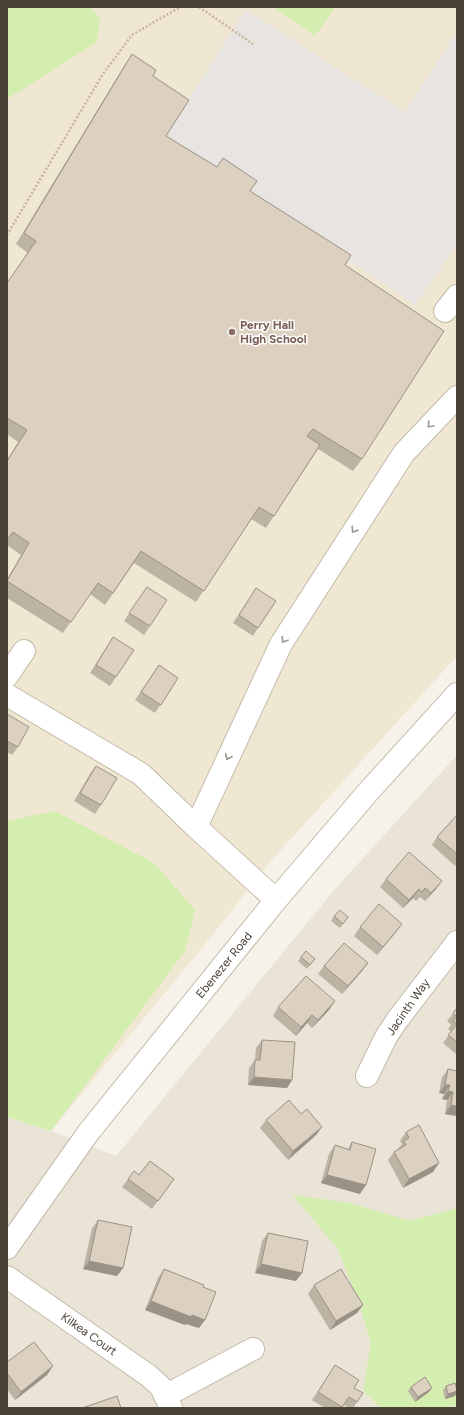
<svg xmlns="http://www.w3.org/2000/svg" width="464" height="1415" viewBox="0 0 464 1415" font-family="Figtree,sans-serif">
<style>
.residential{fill:#eae4d6}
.education{fill:#f0e7d2}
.green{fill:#d3eeae}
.parking{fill:#e7e4e1}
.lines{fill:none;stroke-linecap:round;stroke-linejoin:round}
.minor-casing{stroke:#c3baaa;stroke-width:24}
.path{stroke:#c6b59a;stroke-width:2.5;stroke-dasharray:2 2;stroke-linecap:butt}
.minor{stroke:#fff;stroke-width:22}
.wall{fill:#bdb3a5}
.shaded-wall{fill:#9a9286}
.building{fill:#dcd0c0;stroke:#9a9286}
.oneway{stroke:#9c9790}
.education-dot{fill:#8d6e63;stroke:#fff;stroke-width:1.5}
.labels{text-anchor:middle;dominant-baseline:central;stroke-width:3;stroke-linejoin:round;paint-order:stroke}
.education-label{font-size:12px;font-weight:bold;fill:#785e54;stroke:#fff;text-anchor:start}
.street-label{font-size:12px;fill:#4b4236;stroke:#fff}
</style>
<rect width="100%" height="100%" fill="#f6f2e9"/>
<path class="residential" d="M 457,755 L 457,1408 L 7,1408 L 7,1117 L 51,1131 L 116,1156 L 335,889 Z"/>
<path class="education" d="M 7,7 L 457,7 L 457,656 L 270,862 L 211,937 L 51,1131 L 7,1117 Z"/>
<g class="green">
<path d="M 7,7 L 90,7 L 100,18 L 97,42 L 7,99 Z"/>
<path d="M 273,7 L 335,7 L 315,36 Z"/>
<path d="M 55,811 L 154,863 L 195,910 L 185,951 L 51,1131 L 7,1117 L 7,821 Z"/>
<path d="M 293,1195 L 350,1203 L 410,1221 L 457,1208 L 457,1405 L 449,1408 L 381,1408 L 363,1390 L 371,1343 L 357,1297 L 337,1248 Z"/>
</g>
<path class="parking" d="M 246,10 L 405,112 L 457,31 L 457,244 L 415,305 L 249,192 L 164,137 Z"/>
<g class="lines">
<g class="minor-casing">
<g id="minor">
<path d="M 445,311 L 457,296"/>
<path d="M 7,676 L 24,651"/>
<path d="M 7,695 L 141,774 L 196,827 L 276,900"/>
<path d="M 196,827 L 281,644 L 404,453 L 457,397"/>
<path d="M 367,1076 L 386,1037 L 398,1019 L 457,942"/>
<path d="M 7,1248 L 88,1133 L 276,900 L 368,792 L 457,694"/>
<path d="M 7,1277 L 149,1376 L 161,1387 L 171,1408"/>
<path d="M 167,1395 L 253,1349"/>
</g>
</g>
<g class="path">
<path d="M 199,7 L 253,44"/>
<path d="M 7,235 L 103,74 L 132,35 L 180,7"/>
</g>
<use href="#minor" class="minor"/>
</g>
<g class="wall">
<path d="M 132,54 L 153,76 L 166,136 L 250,191 L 345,265 L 362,459 L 353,471 L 318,449 L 266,528 L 251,519 L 196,602 L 134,563 L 105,605 L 90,594 L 63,633 L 7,598 L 7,579 L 21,555 L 7,545 L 7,460 L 18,442 L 7,434 L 7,283 L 28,253 L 16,244 L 124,66 Z"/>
<path d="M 147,587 L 150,626 L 144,635 L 124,621 Z"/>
<path d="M 256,588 L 258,628 L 253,636 L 233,623 Z"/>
<path d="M 113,637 L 116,677 L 110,686 L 90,673 Z"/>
<path d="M 159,665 L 178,678 L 155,713 L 135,700 Z"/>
<path d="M 7,714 L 18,747 L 12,755 L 7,752 Z"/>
<path d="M 96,766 L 101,805 L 95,814 L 74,801 L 90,774 Z"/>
<path d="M 457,815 L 457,863 L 455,866 L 432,845 L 437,837 Z"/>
<path d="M 386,879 L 436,889 L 425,901 L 420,897 L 416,901 L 413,898 L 403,908 L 380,887 Z"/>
<path d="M 334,916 L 348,917 L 340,928 L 331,921 Z"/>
<path d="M 360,927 L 396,932 L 377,955 L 354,936 Z"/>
<path d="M 301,957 L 315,959 L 307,969 L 298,961 Z"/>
<path d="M 368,963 L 362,971 L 342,994 L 318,974 L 324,966 Z"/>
<path d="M 278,1007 L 329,1010 L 312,1028 L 307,1023 L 296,1036 L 273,1016 Z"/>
<path d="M 457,1008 L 457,1055 L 443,1043 L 451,1032 L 448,1029 L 451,1025 L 447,1021 Z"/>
<path d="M 262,1040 L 292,1080 L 287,1088 L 248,1085 L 249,1068 L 255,1060 L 256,1048 Z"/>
<path d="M 448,1069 L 457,1071 L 457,1116 L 445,1114 L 447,1100 L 442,1099 L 444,1094 L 439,1093 L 442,1077 Z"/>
<path d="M 301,1114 L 322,1127 L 316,1135 L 288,1160 L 260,1128 L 266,1120 Z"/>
<path d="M 406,1132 L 439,1163 L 433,1172 L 403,1188 L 388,1160 L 394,1152 L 398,1149 L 402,1144 L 400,1141 Z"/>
<path d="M 352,1142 L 360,1194 L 321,1183 L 329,1154 L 335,1145 L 348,1149 Z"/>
<path d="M 134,1171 L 139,1175 L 174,1179 L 152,1209 L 122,1187 Z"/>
<path d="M 98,1220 L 123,1268 L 117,1276 L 83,1269 L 92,1228 Z"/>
<path d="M 268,1233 L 296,1281 L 255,1273 L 262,1241 Z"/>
<path d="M 164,1269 L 203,1287 L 199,1328 L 186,1324 L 185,1325 L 145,1310 L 158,1278 Z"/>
<path d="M 314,1285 L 363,1305 L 357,1313 L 330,1330 L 308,1294 Z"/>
<path d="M 7,1362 L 47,1375 L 15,1400 L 7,1389 Z"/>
<path d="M 335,1365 L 354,1388 L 357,1402 L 353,1408 L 348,1408 L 344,1405 L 342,1408 L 325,1408 L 312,1400 Z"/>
<path d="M 446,1386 L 457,1389 L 457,1392 L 455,1396 L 445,1399 L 443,1390 Z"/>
<path d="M 411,1387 L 429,1392 L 415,1402 L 408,1391 Z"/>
</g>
<g class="shaded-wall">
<path d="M 442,881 L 436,889 L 425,901 L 431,893 Z"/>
<path d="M 419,889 L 413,898 L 403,908 L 409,900 Z"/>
<path d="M 402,924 L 396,932 L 377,955 L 383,947 Z"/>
<path d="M 368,963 L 362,971 L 342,994 L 348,986 Z"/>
<path d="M 335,1001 L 329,1010 L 312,1028 L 318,1020 Z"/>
<path d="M 312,1015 L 307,1023 L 296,1036 L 301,1027 Z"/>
<path d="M 254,1077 L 292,1080 L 287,1088 L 248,1085 Z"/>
<path d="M 445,1085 L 450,1085 L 444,1094 L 439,1093 Z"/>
<path d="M 448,1091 L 453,1092 L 447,1100 L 442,1099 Z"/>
<path d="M 451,1105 L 457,1106 L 457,1116 L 445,1114 Z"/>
<path d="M 322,1127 L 316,1135 L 288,1160 L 293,1151 Z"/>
<path d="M 439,1163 L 433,1172 L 403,1188 L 409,1179 Z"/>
<path d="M 327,1175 L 366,1185 L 360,1194 L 321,1183 Z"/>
<path d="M 89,1261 L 123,1268 L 117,1276 L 83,1269 Z"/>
<path d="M 261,1264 L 302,1273 L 296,1281 L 255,1273 Z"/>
<path d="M 151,1301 L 192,1315 L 205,1320 L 199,1328 L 186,1324 L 185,1325 L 145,1310 Z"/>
<path d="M 363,1305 L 357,1313 L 330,1330 L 336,1321 Z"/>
<path d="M 53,1366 L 47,1375 L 15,1400 L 21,1392 Z"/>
<path d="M 432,1388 L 429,1392 L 415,1402 L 418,1397 Z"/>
<path d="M 457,1391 L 455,1396 L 445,1399 L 448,1394 Z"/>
</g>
<g class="building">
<path d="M 132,54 L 156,70 L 153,76 L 189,100 L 166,136 L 217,167 L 223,158 L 257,181 L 250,191 L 351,255 L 345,265 L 444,331 L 362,459 L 313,429 L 307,436 L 320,445 L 274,516 L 259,507 L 204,591 L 141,551 L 113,593 L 98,583 L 71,622 L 7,581 L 29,543 L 13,532 L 7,540 L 7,461 L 27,430 L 7,418 L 7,283 L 36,241 L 24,233 Z"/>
<path d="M 147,587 L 167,600 L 150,626 L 129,613 Z"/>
<path d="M 256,588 L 276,601 L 258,628 L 239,615 Z"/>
<path d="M 113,637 L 134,650 L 116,677 L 96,665 Z"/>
<path d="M 159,665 L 178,678 L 161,705 L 141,692 Z"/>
<path d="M 7,714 L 29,727 L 18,747 L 7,741 Z"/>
<path d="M 96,766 L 117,778 L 101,805 L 80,793 Z"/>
<path d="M 457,815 L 457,854 L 437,837 Z"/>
<path d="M 409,852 L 442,881 L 431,893 L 425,888 L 422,892 L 419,889 L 409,900 L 386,879 Z"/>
<path d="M 379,904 L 402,924 L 383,947 L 360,927 Z"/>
<path d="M 340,910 L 348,917 L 343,924 L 334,916 Z"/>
<path d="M 344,943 L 368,963 L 348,986 L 324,966 Z"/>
<path d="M 306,951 L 315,959 L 310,965 L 301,957 Z"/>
<path d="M 306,976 L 335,1001 L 318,1020 L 312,1015 L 301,1027 L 278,1007 Z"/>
<path d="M 457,1008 L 457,1017 L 453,1013 Z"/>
<path d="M 457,1017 L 457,1024 L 453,1021 Z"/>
<path d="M 457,1024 L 457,1042 L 448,1035 Z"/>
<path d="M 262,1040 L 295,1042 L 292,1080 L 254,1077 L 255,1060 L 260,1060 Z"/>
<path d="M 448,1069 L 457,1071 L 457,1106 L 451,1105 L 453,1092 L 448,1091 L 450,1085 L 445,1085 Z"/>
<path d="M 289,1100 L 301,1114 L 307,1109 L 322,1127 L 293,1151 L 266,1120 Z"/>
<path d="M 419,1125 L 439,1163 L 409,1179 L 394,1152 L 406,1145 L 404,1141 L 409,1138 L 406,1132 Z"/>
<path d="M 352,1142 L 376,1149 L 366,1185 L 327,1175 L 335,1145 L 350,1150 Z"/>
<path d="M 150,1161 L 174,1179 L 158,1201 L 128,1179 L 134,1171 L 139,1175 Z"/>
<path d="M 98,1220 L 132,1227 L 123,1268 L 89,1261 Z"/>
<path d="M 268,1233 L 308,1241 L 302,1273 L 261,1264 Z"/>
<path d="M 164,1269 L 204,1285 L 203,1287 L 216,1292 L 205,1320 L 192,1315 L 191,1317 L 151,1301 Z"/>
<path d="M 341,1269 L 363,1305 L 336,1321 L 314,1285 Z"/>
<path d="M 34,1342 L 53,1366 L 21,1392 L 7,1373 L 7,1362 Z"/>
<path d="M 335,1365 L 359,1380 L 354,1388 L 363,1393 L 357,1402 L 349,1397 L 342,1407 L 318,1392 Z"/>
<path d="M 425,1377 L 432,1388 L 418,1397 L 411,1387 Z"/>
<path d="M 455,1383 L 457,1389 L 457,1391 L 448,1394 L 446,1386 Z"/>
<path d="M 117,1396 L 121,1408 L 85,1408 L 85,1407 Z"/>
</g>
<defs><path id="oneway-chevron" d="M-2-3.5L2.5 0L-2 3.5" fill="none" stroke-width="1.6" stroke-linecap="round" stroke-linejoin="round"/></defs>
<g class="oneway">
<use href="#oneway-chevron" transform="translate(430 425) rotate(133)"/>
<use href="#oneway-chevron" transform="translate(354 530) rotate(123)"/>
<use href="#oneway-chevron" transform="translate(284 640) rotate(122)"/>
<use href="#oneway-chevron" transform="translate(228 757) rotate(115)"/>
</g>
<circle class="education-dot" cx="232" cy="332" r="4"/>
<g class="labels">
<g class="education-label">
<text x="240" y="325">Perry Hall<tspan x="240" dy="14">High School</tspan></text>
</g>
<g class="street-label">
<text transform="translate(224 965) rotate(-51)">Ebenezer Road</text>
<text transform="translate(408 1007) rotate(-55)">Jacinth Way</text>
<text transform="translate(89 1334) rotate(35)">Kilkea Court</text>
</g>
</g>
<rect width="464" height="1415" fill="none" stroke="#4b4236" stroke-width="16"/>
</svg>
